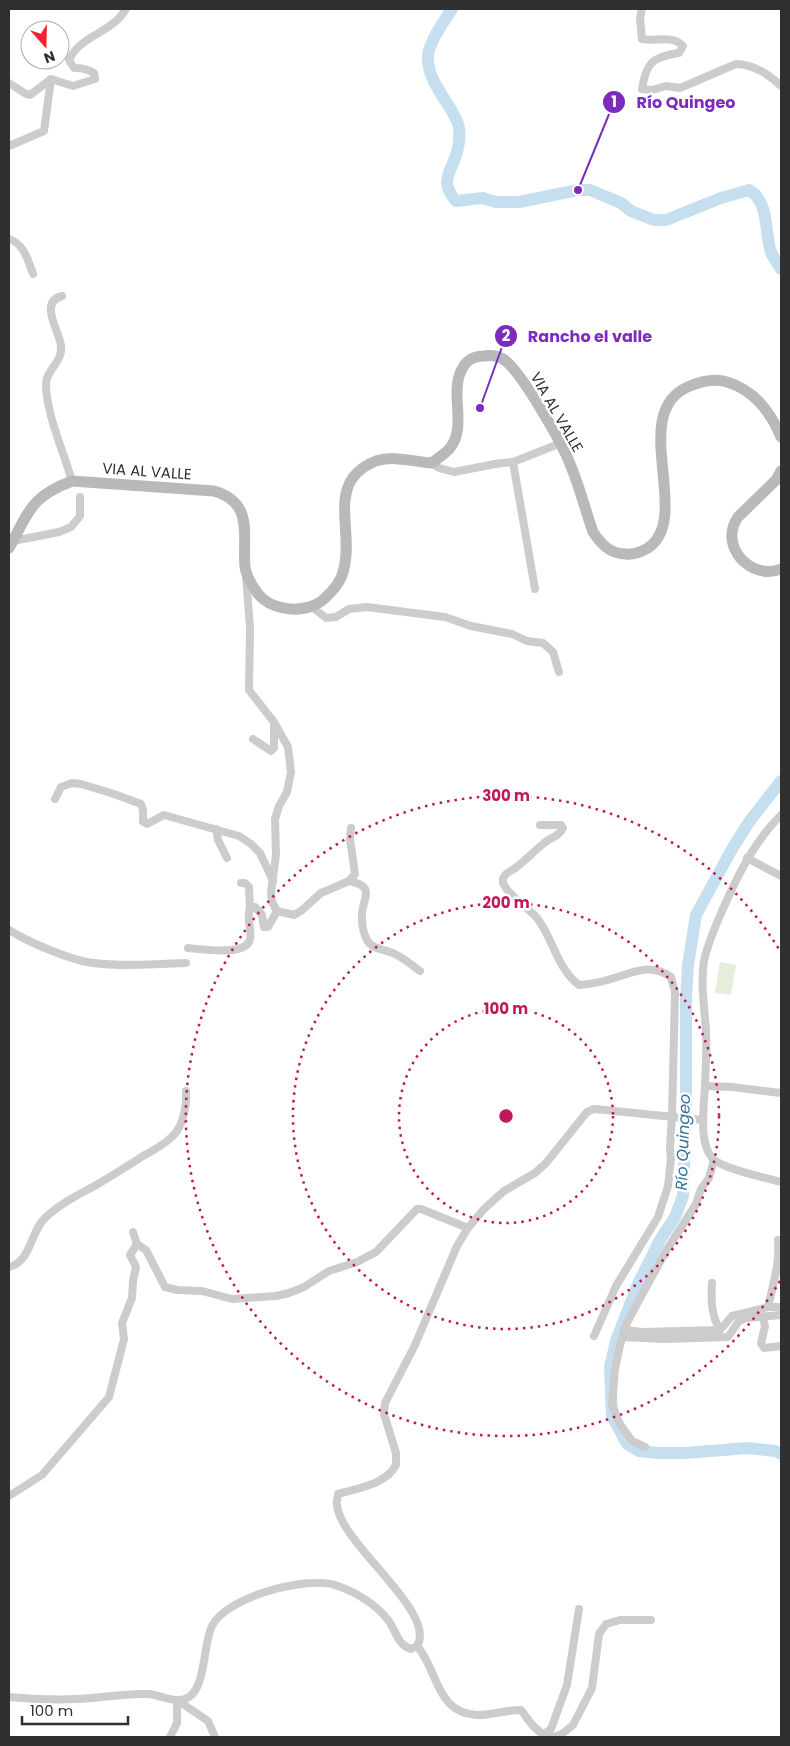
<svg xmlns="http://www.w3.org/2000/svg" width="790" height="1746" viewBox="0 0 790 1746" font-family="Poppins,sans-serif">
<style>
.green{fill:#e5eddb}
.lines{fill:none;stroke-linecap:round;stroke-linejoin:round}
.river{stroke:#c6dfef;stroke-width:12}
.minor{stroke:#ccc;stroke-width:8}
.secondary{stroke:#b9b9b9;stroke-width:11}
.ring{fill:none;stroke:#c2185b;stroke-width:2.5;stroke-dasharray:2.5 5}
.labels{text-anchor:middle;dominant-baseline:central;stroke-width:5;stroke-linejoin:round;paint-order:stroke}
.street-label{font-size:15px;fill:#2f2f2f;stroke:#fff}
.water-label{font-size:16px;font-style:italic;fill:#357298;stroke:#fff}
.centre{fill:#c2185b;stroke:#fff;stroke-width:2.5}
.ring-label{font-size:15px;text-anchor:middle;font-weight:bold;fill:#c2185b;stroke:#fff;stroke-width:5;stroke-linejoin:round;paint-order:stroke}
.leader{fill:none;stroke:#7b2cbf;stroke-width:2}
.callout-dot{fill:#7b2cbf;stroke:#fff;stroke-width:2}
.mark-label{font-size:15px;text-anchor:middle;font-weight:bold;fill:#fff}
.callout-label{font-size:16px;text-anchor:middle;font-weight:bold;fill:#7b2cbf;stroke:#fff;stroke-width:5;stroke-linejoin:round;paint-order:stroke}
</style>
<rect width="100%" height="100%" fill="#fff"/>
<path class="green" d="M 720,962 L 736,965 L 731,995 L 715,993 Z"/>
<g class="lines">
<g class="river">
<path d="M 452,9 C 444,21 429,42 428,56 C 427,79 444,96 454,115 C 456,119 459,124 459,129 C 460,136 459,145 457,152 C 452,171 438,181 456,201 L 483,198 L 496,202 L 519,202 L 578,190 L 590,190 L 621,203 L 631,211 L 654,220 L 666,220 L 721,198 L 749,190 C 770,202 764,232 771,252 C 773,258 778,264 781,269"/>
<path d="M 781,781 L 749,822 L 732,849 L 696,915 L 688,965 L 686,999 L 686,1104 L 683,1196 L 675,1217 L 660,1240 L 638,1284 L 616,1341 L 610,1367 L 612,1416 L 627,1444 L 639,1451 L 658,1453 L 685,1453 L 747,1448 L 775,1451 L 781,1454"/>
</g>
<g class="minor">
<path d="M 642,9 L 640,18 L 642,39 C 657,42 671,34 683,46 L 679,53 C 652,57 646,63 642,89 L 652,90 L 666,86 L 680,88 L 736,64 C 752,64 769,74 781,86"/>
<path d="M 9,83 L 26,94 L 30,95 L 51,79 L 73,86 L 95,79 L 94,73 C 88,69 82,68 74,68 L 69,60 C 78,40 100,35 116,21 C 120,18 123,13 126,9"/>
<path d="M 9,146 L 44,131 L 51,79"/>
<path d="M 9,239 C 24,244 28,260 33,274"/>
<path d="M 62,296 C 38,302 60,332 61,346 C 63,362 46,370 46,384 C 46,413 64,453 72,481"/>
<path d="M 513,462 L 561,443"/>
<path d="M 432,463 L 439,468 L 454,472 L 495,464 L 513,462 L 535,589"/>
<path d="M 13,541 L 59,532 L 71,527 L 80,516 L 80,497"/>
<path d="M 246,576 L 250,628 L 249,690 L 274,722 L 288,747 L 291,772 L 287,792 L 279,806 L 275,819 L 276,855 L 271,892 L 272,902 L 277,911 L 294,915 L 301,911 L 321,893 L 349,881 L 355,874 L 350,839 L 351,828"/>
<path d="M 311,606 L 326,618 L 336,617 L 349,609 L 367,607 L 445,617 L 471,626 L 512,634 L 527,641 L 543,643 L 553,652 L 559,672"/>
<path d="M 253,739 L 271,751 L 274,748 L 274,724"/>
<path d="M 55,799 L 61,787 L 72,783 L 81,784 L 114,794 L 141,804 L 143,810 L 143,822 L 147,824 L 164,815 L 239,836 L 251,844 L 260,853 L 273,881"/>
<path d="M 781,815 C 752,844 735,881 719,918 C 713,932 707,946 704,961 C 700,985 705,1009 706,1032 C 707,1049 706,1065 705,1082 C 705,1103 697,1142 713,1159 C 723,1169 767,1178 781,1182"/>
<path d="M 540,825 L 561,825 L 563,828 C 561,835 548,839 543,844 C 533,852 525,861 514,869 C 510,871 504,875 503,879 C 500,890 530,909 537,918 C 553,938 557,969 579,985 C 591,984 603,982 614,978 C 635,972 651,963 671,977 L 675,992 L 672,1116 L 670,1148 L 671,1158 L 668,1186 L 658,1217 L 616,1286 L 594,1336"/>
<path d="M 216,829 L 218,840 L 227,858"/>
<path d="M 747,858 L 781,876"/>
<path d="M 349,881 C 375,886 364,896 362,913 C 361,921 363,933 367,940 C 372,949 382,949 390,952 C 402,956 410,964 420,971"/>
<path d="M 241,883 L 245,883 L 249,887 L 250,908"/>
<path d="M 9,930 C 28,942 72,961 94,963 C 124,967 156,964 186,963"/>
<path d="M 188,948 C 200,949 247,957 250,939 C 252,928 246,918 250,908 L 255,907 L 262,915 L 264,927 L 268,927 L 277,911"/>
<path d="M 705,1086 L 732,1087 L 781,1093"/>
<path d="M 133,1232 L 137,1244 L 146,1250 L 165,1287 L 177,1290 L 202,1291 L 232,1299 L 276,1296 L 289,1293 L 304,1287 L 329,1271 L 357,1262 L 376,1252 L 417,1209 L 421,1209 L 468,1228"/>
<path d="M 9,1267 C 32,1261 30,1231 46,1217 C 61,1203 80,1194 98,1184 C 113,1175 128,1166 143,1156 C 154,1150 169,1142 177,1131 C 184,1120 187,1104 186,1091"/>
<path d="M 712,1283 C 711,1300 711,1315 720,1330"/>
<path d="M 768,1307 C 773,1285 780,1263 778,1240"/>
<path d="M 763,1317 L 765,1326 L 761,1343 L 764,1348 L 781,1346"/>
<path d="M 624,1330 L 643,1332 L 720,1330 L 732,1316 L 768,1307 L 781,1307"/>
<path d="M 622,1337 L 665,1339 L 728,1337 L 739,1321 L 746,1318 L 781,1315"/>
<path d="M 645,1447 L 632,1441 L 620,1424 L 612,1405 L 615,1369 L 620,1345 L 627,1323 L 637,1304 L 666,1251 L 696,1204 L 701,1189 L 709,1178 L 714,1160"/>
<path d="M 9,1496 L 42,1475 L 109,1397 L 124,1339 L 122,1323 L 132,1298 L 133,1281 L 136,1267 L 130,1255 L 137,1244"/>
<path d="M 417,1646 C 439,1671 435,1713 478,1715 C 493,1715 506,1710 521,1710 C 530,1722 535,1731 549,1737"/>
<path d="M 9,1697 C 31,1699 54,1700 77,1699 C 101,1698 125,1693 148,1694 C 161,1695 177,1705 189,1697 C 206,1686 203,1644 212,1626 C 226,1597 305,1576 335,1585 C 354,1591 376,1604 388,1620 C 396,1630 397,1645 411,1649 L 417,1646 C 438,1612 340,1544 337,1505 C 336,1502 338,1497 338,1494 C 358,1488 385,1485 396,1465 L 396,1453 L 384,1414 L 385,1403 L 415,1345 L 457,1246 L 468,1228 L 484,1209 L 504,1191 L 535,1173 L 546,1163 L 587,1112 L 594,1109 L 605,1110 L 703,1120"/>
<path d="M 177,1700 L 208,1721 L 215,1737"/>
<path d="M 543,1735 L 551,1729 L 567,1685 L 579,1609"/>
<path d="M 170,1737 L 177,1723 L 177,1700"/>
<path d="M 553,1737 L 562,1734 L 573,1725 L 592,1688 L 599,1634 L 606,1624 L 620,1620 L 651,1620"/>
</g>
<g class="secondary">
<path d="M 781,471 L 776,480 L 738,517 C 718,546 751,581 781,569"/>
<path d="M 9,548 C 29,512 30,497 72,481 L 214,491 C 255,503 242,536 245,567 C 246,574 250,582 254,588 C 261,600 270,606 284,608 C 297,611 314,608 324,599 C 333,591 342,581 344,568 C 354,529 325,481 376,461 C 394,455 414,462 432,463 C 438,458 445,454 450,448 C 467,427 450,395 461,371 C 466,360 473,356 484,356 C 490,355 498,356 503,359 C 520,369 562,443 570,464 C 579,485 585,509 593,532 C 601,544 610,554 626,554 C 634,555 641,552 648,548 C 694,517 626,411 690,386 C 702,381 714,378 727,382 C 754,390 771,413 781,437"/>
</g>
</g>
<g class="ring">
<circle cx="506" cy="1116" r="107"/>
<circle cx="506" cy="1116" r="213"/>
<path d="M780 1281A320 320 0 1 1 780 951"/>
</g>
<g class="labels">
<g class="street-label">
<text transform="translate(557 412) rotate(60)">VIA AL VALLE</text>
<text transform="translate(147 471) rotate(4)">VIA AL VALLE</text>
</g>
<g class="water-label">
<text transform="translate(683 1142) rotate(-88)">Río Quingeo</text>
</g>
</g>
<circle cx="506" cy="1116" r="8" class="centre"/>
<g class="ring-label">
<text x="506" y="801">300 m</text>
<text x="506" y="908">200 m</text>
<text x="506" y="1014">100 m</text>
</g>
<path class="leader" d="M578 190L614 102M480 408L506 336"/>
<g class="callout-dot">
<circle cx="578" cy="190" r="5"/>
<circle cx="480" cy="408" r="5"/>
<circle cx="614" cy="102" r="12"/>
<circle cx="506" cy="336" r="12"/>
</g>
<g class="mark-label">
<text x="614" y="107">1</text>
<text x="506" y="341">2</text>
</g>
<g class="callout-label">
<text x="686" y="108">Río Quingeo</text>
<text x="590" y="342">Rancho el valle</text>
</g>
<rect width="790" height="1746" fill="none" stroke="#2f2f2f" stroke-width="20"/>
<g transform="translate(45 45) rotate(160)"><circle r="24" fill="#ffffff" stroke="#acacac"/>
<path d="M0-4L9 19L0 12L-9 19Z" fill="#f52131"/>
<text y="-8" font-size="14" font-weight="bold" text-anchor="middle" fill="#2f2f2f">N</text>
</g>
<path d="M22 1716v8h106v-8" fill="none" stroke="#2f2f2f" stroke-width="2.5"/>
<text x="30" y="1716" font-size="15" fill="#2f2f2f" stroke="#ffffff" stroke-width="4" paint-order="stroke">100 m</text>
</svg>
